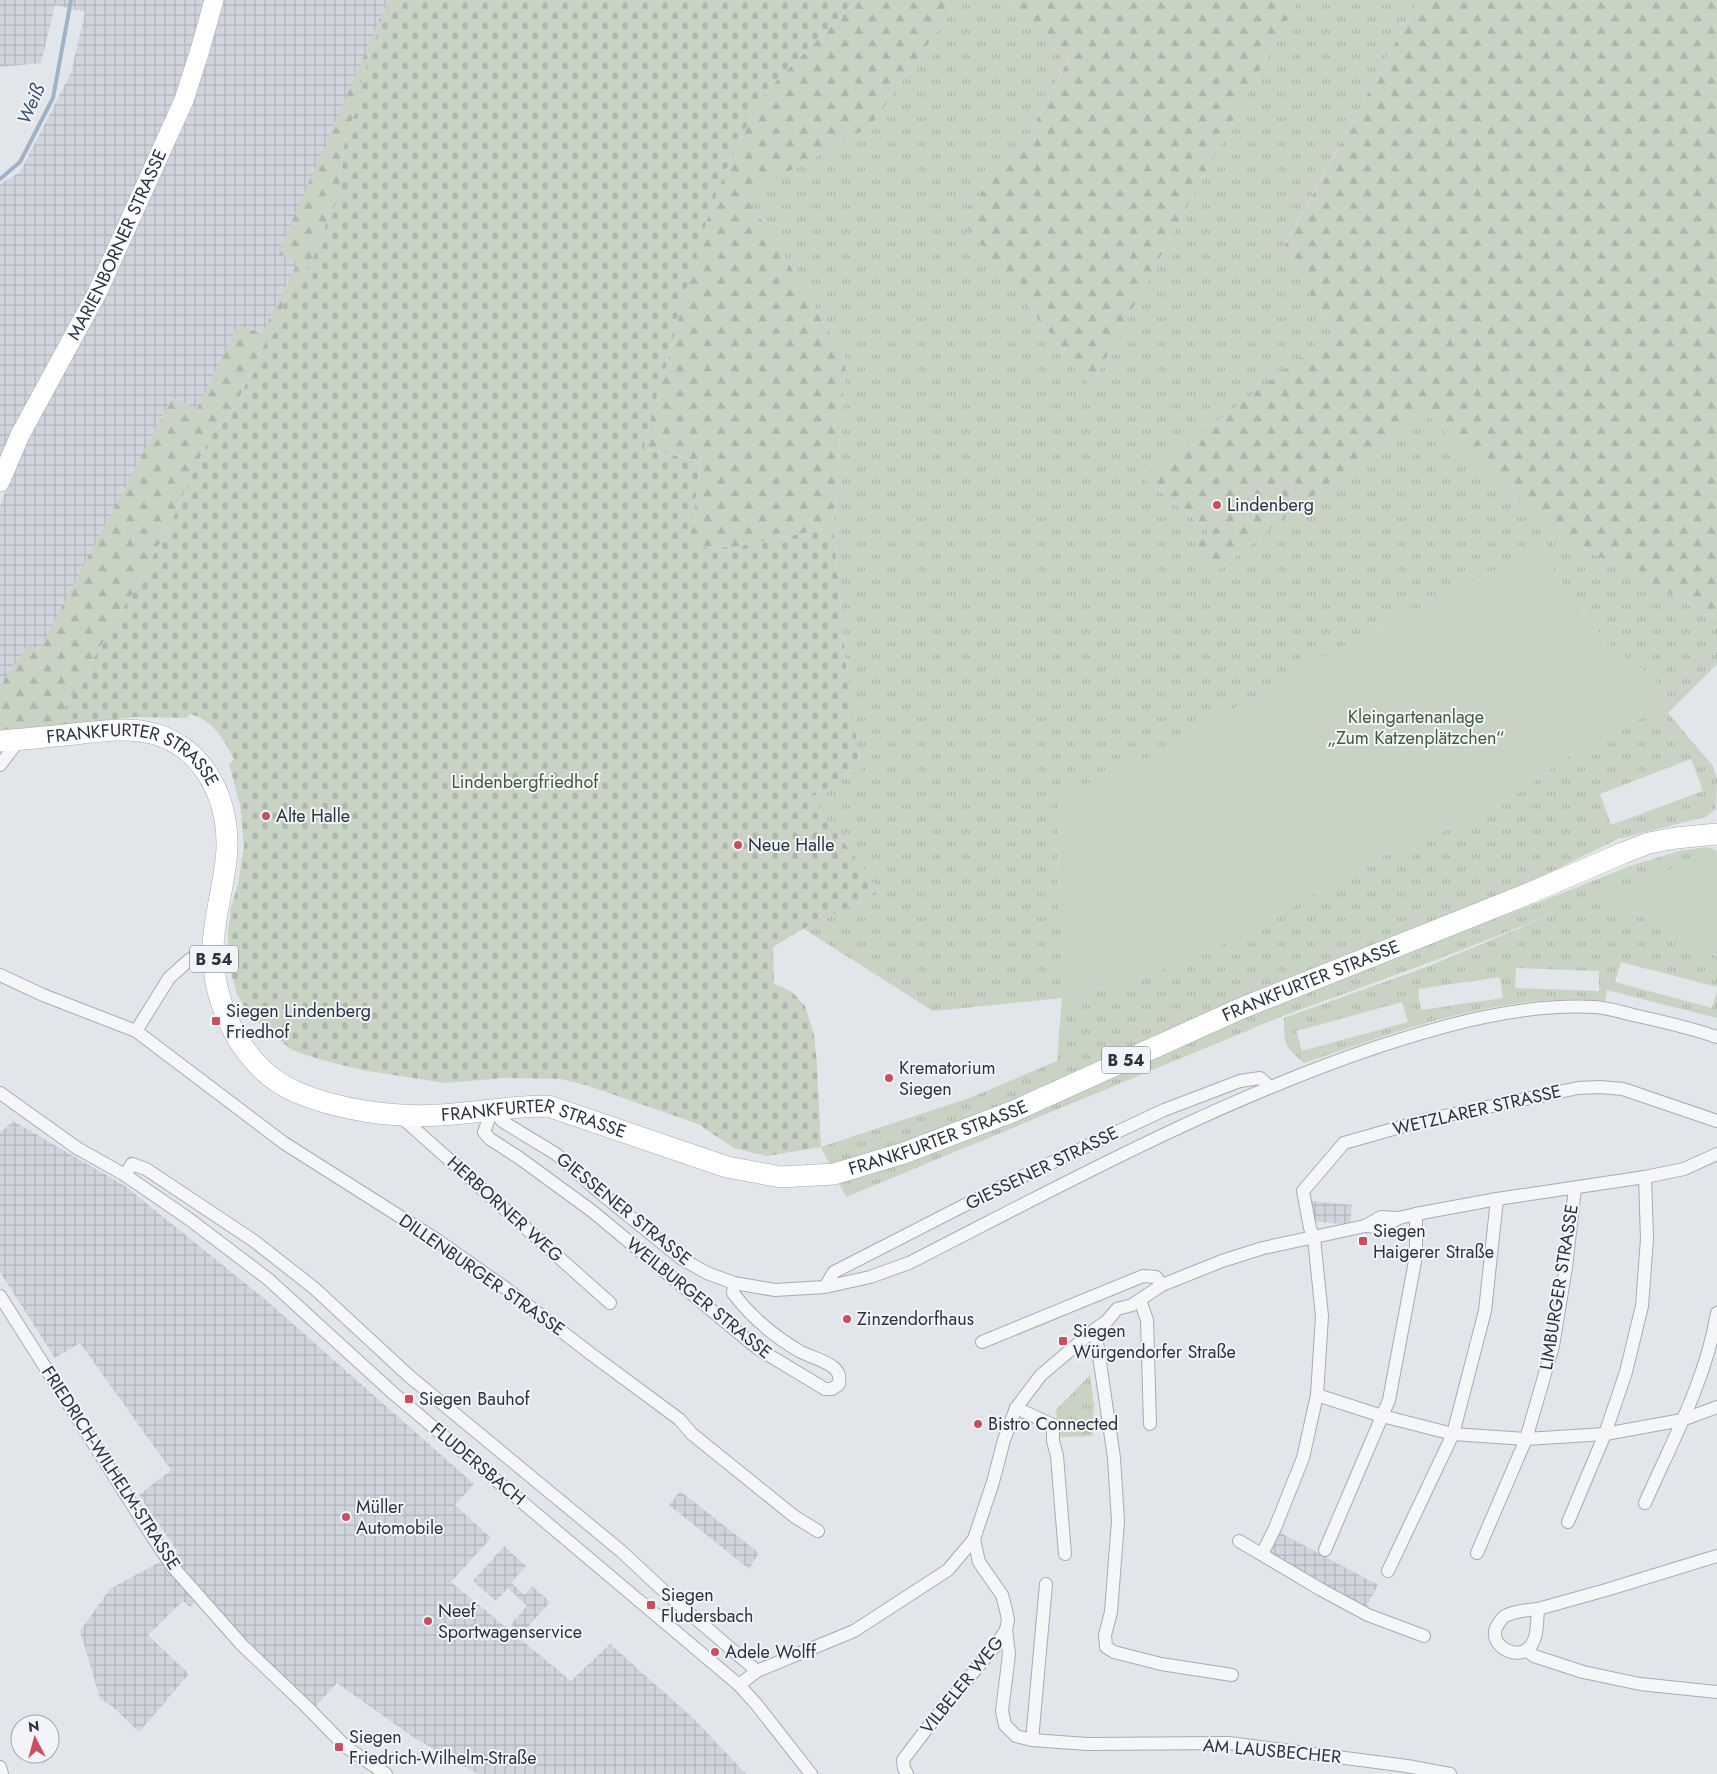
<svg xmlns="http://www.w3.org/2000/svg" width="1717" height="1774" viewBox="0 0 1717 1774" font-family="Jost,sans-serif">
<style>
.industrial{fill:url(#industrial-grid)}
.grass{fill:url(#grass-tufts);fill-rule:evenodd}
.forest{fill:url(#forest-firs)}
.cemetery{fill:url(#cemetery-stones)}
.garden{fill:#c8d3c4}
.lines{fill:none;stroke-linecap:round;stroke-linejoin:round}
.stream{stroke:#9fb3c8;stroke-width:4}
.street-casing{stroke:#a7acb4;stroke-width:14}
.secondary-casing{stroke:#a7acb4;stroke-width:20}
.primary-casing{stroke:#a2aab5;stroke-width:22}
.street{stroke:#f5f6f8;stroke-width:12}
.secondary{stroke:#fff;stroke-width:19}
.primary{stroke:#fff;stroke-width:21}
.poi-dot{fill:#c84f60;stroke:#f2f4f7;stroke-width:2}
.labels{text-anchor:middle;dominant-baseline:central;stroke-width:4;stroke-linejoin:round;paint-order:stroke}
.shield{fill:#f2f4f7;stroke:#676d78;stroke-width:1}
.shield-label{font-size:16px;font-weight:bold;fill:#2b3341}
.street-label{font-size:18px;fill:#2b3341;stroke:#f2f4f7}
.poi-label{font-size:18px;fill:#2b3341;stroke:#f2f4f7;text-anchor:start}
.park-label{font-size:18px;fill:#3f5c39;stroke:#f2f4f7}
.water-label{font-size:19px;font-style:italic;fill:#375273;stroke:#f2f4f7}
</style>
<defs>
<pattern id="industrial-grid" width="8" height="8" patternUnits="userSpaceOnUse" patternTransform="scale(1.25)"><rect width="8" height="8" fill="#d0d4dc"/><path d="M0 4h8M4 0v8" fill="none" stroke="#b3b6be"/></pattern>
<pattern id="grass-tufts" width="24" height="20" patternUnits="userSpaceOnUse" patternTransform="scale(1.25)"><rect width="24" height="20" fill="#c8d3c4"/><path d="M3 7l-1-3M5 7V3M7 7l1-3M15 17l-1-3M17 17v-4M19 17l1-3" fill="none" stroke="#acb6aa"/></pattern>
<pattern id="forest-firs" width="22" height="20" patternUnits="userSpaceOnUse" patternTransform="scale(1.25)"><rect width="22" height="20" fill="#c8d3c4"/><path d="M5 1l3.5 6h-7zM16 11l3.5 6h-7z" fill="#acb6aa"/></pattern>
<pattern id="cemetery-stones" width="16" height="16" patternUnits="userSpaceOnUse" patternTransform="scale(1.25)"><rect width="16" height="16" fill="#c8d3c4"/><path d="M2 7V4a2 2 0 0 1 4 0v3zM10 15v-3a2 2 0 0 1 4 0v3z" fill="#acb6aa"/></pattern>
</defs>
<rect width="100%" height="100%" fill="#e2e5ea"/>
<g class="industrial">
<path d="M 0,0 L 388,0 L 279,253 L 297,262 L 262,335 L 238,325 L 197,409 L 172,398 L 39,651 L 27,645 L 0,687 L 0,506 L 16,464 L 0,456 L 0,184 L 20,172 L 71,73 L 85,12 L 55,5 L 41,63 L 0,67 Z"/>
<path d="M 13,1121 L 125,1186 L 267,1301 L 474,1484 L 455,1505 L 491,1538 L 451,1582 L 571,1681 L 610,1644 L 693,1718 L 746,1774 L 478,1774 L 413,1737 L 337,1683 L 316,1706 L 200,1596 L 190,1607 L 183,1601 L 148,1635 L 189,1674 L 139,1732 L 114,1708 L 100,1698 L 80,1631 L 110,1589 L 178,1552 L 139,1495 L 171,1470 L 80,1343 L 55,1358 L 0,1272 L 0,1133 Z"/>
<path d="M 1311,1201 L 1352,1205 L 1350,1225 L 1309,1221 Z"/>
<path d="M 680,1491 L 759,1553 L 749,1569 L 669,1505 Z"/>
<path d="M 1279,1532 L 1378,1585 L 1365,1609 L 1266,1556 Z"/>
<path d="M 504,1546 L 526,1566 L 511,1583 L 525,1595 L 532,1586 L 550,1602 L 522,1634 L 511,1624 L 527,1606 L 508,1588 L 496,1601 L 473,1581 Z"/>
</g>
<g class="grass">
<path d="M 959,0 L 1006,0 L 1070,55 L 1033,128 L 961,219 L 1091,386 L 1298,0 L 1419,0 L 1283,248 L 1334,333 L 1143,478 L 1209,531 L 1216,572 L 1422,410 L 1522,506 L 1555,534 L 1717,617 L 1717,664 L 1668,713 L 1713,766 L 1717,779 L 1716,809 L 1705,817 L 1618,839 L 1528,883 L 1012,1105 L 831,1168 L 821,1147 L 972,1097 L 1057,1061 L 1062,998 L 933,1011 L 804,929 L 880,892 L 810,796 L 861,770 L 846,665 L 833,527 L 846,360 L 777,244 L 745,195 L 870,127 ZM 1544,546 L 1552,569 L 1606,642 L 1651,676 L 1666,694 L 1667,712 L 1621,723 L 1576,751 L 1509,799 L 1458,825 L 1387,854 L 1223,944 L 1146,976 L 1063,998 L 1057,846 L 1058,794 L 1123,772 L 1354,640 ZM 1691,759 L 1703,791 L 1611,825 L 1600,794 Z"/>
<path d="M 1708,847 L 1717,851 L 1603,904 L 1640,915 L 1717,957 L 1717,987 L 1621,962 L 1615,982 L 1712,1008 L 1717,991 L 1717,1018 L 1607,990 L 1605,1001 C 1504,991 1398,1031 1304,1063 C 1284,1046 1284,1045 1284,1018 L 1429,966 L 1555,913 L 1428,963 L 1283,1016 L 846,1197 L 835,1176 L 1244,1012 L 1535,904 L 1630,866 L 1679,851 ZM 1516,968 L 1599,971 L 1599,991 L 1515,988 ZM 1500,977 L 1503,998 L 1421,1010 L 1418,989 ZM 1402,1002 L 1408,1022 L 1302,1051 L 1296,1031 Z"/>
<path d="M 1090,1375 L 1094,1405 L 1092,1436 L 1058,1437 L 1056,1410 Z"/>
</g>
<g class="forest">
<path d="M 388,0 L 389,0 L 368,60 L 360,88 L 355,113 L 347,132 L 342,158 L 339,198 L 328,219 L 313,258 L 286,297 L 278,329 L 265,343 L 236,405 L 211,437 L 195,467 L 173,518 L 138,585 L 115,621 L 55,726 L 0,730 L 0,687 L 27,645 L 39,650 L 172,398 L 197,409 L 238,325 L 262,334 L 297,263 L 278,253 Z"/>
<path d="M 857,0 L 959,0 L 870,127 L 745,195 L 777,244 L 846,360 L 833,527 L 736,547 L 689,548 L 689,543 L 701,462 L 644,448 L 653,407 L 664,374 L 686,290 L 700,239 L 721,182 L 749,121 L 765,95 L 776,81 Z"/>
<path d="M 1006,0 L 1298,0 L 1091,386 L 961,219 L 1033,128 L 1070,56 Z"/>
<path d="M 1419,0 L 1717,0 L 1717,617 L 1555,534 L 1522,506 L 1422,410 L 1216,572 L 1193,547 L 1209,531 L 1142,477 L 1334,333 L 1283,249 Z"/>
</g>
<path class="cemetery" d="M 389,0 L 857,0 L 776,81 L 765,95 L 749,121 L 721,182 L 708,217 L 686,290 L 664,374 L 653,407 L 644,448 L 701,462 L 689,543 L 690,548 L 736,547 L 833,527 L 846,665 L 861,770 L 811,797 L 880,892 L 797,932 L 773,947 L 774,984 L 792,992 L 805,1006 L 814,1035 L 817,1064 L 821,1147 L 767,1156 L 734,1148 L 698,1124 L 586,1085 L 561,1079 L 503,1078 L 445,1083 L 362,1070 L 322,1060 L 292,1050 L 249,1015 L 237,994 L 228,963 L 228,932 L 231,907 L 238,884 L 244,846 L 240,805 L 229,764 L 234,759 C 223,738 214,721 190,714 L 187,718 L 135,717 L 55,726 L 115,621 L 138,585 L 173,518 L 195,467 L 211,437 L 236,405 L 265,343 L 278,329 L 286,297 L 313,258 L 328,219 L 339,198 L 342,158 L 347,132 L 355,113 L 360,88 L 368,60 Z"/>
<g class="garden">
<path d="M 1544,546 L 1552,569 L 1606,642 L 1651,676 L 1666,694 L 1667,712 L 1621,723 L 1576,751 L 1509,799 L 1458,825 L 1387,854 L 1223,944 L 1146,976 L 1062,998 L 1057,846 L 1057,793 L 1123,772 L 1354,640 Z"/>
<path d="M 1717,851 L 1717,957 L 1640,915 L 1603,904 L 1600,895 Z"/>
</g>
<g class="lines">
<path class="stream" d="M 0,179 L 20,162 L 53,98 L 71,0"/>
<g class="street-casing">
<g id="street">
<path d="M 0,765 L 20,739"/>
<path d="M 0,975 L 43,995 L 136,1031 L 284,1143 L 437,1240 L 508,1290 L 591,1354 L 679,1419 L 692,1434 L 795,1517 L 818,1531"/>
<path d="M 136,1031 L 169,978 L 189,960 L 213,947"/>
<path d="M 0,1093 L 77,1148 L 125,1175 L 189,1219 L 268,1279 L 394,1394 L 739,1685 L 757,1705 L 811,1774"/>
<path d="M 493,1108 L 502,1121 L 556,1154 L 598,1191 L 682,1259 L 707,1273 L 734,1283 L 775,1290 L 825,1287 L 870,1277 L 909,1263 C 1062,1185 1212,1103 1374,1048 C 1444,1025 1520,1003 1595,1007 C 1608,1008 1621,1012 1633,1015 C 1661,1021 1690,1028 1717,1037"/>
<path d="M 493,1108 L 484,1132 L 490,1139 L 518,1157 L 592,1211 L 757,1348 L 825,1389 L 832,1389 L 839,1384 C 840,1376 839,1372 833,1367 C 824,1360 811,1357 801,1352 C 775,1337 751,1317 733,1293 L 734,1283"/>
<path d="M 400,1116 L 610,1303"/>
<path d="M 125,1175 L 132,1164 L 146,1169 L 254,1241 L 314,1288 L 409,1376 L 621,1551 L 667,1594 L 757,1671"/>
<path d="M 1365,1226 L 1383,1227 L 1399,1218 L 1416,1214 L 1497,1199 L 1645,1177 L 1684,1169 L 1717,1154"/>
<path d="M 825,1287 L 834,1272 L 1002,1186 L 1164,1110 L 1240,1081 L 1260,1078 L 1270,1087"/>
<path d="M 0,1296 L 154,1539 L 173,1567 L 242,1645 L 306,1706 L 346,1747 L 386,1774"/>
<path d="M 1140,1300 L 1147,1320 L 1150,1424"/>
<path d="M 1093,1331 L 1097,1342 L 1114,1458 L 1118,1521 L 1111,1612 L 1105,1635 L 1106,1647 L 1114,1652 L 1161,1664 L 1232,1675"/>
<path d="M 982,1342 L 1143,1276 L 1156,1277 L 1162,1285"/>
<path d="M 1317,1395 L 1382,1416 L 1453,1434 L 1526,1439 L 1605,1434 L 1682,1420 L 1717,1407"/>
<path d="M 1016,1408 L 1053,1425 L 1053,1441 L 1057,1456 L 1065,1554"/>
<path d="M 1645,1503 C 1672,1442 1706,1380 1717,1313"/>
<path d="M 1568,1522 L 1605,1434 L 1626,1372 L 1642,1306 L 1647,1239 L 1645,1177"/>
<path d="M 1239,1541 L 1320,1589 L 1368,1615 L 1424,1636"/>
<path d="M 1325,1550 L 1389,1400 L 1416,1256 L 1416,1214"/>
<path d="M 1477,1553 L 1526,1439 L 1553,1346 L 1566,1267 L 1575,1188"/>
<path d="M 1262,1554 L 1275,1528 L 1303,1458 L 1317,1395 L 1322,1316 L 1314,1238 L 1310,1228 L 1303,1191 L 1344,1143 L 1425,1120 L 1578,1088 L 1600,1087 L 1623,1089 L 1717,1121"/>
<path d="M 1388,1571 L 1453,1434 L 1485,1311 L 1497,1199"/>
<path d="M 1538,1609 L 1606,1590 L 1717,1556"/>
<path d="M 1538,1609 C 1537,1618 1538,1631 1534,1640 C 1523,1668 1482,1644 1499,1623 C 1501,1620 1503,1616 1507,1615 C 1516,1611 1527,1610 1538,1609 Z"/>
<path d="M 1006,1630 L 1009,1654 L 1002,1711 L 1005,1725 L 1016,1736 L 1032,1740 L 1087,1744 L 1229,1743 L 1407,1766 L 1450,1774"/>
<path d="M 1526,1650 L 1534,1656 L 1583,1672 L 1640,1684 L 1717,1692"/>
<path d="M 739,1685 L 757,1671 L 854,1631 L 948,1570 L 974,1539 L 993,1482 L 1004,1440 L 1016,1408 L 1041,1375 L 1093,1331 L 1107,1321 L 1117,1309 L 1132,1305 L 1162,1285 L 1222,1261 L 1263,1248 L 1365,1226 L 1381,1217 L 1399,1218"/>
<path d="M 1032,1740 L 1046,1584"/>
<path d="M 0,1767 L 2,1774"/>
<path d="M 907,1774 L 904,1768 L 903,1760 L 928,1727 L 996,1645 L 1006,1630 L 1008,1620 L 1006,1610 L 1002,1595 L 979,1562 L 974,1539"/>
</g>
</g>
<g class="secondary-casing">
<g id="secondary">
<path id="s1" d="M 0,482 L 20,435 L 97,293 L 184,100 L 200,50 L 214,0"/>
</g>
</g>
<g class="primary-casing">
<g id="primary">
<path id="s2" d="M 0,741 C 28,739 56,736 83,733 C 103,731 126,728 146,732 C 205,743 233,804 226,860 C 223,889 214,918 213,947 C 212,1004 242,1068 296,1092 C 338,1110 394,1118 440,1115 C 477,1113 510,1106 548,1106 L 727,1167 L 781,1177 L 834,1174 L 904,1153 L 1014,1111 L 1242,1008 L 1530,893 L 1623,853 L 1649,843 L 1676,838 L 1717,834"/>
</g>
</g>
<use href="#street" class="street"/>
<use href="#secondary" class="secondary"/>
<use href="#primary" class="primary"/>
</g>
<g class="poi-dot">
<circle cx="1217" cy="505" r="5"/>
<circle cx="266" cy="816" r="5"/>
<circle cx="738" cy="845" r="5"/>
<rect x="211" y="1016" width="10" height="10" rx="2.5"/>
<circle cx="889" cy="1078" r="5"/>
<rect x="1358" y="1236" width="10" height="10" rx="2.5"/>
<circle cx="847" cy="1319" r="5"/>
<rect x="1058" y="1336" width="10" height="10" rx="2.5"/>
<rect x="404" y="1394" width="10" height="10" rx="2.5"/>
<circle cx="978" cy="1424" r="5"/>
<circle cx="346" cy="1517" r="5"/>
<rect x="646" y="1600" width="10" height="10" rx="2.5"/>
<circle cx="428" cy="1621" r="5"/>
<circle cx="715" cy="1652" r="5"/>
<rect x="334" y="1742" width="10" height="10" rx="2.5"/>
</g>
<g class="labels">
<g class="shield">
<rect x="190" y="945.5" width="48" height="27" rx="4"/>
<rect x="1102" y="1046.5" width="48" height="27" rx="4"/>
</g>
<g class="shield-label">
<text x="214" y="959">B 54</text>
<text x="1126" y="1060">B 54</text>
</g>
<g class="street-label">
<text stroke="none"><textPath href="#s1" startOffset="265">MARIENBORNER STRASSE</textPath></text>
<text stroke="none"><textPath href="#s2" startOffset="141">FRANKFURTER STRASSE</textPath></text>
<text stroke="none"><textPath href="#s2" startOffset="1645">FRANKFURTER STRASSE</textPath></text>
<text transform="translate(1477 1110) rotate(-13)">WETZLARER STRASSE</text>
<text stroke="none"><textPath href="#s2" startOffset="820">FRANKFURTER STRASSE</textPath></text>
<text stroke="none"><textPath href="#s2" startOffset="1240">FRANKFURTER STRASSE</textPath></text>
<text transform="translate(1042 1168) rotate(-26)">GIESSENER STRASSE</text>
<text transform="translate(505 1209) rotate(42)">HERBORNER WEG</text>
<text transform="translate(624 1209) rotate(39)">GIESSENER STRASSE</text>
<text transform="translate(482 1275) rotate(35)">DILLENBURGER STRASSE</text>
<text transform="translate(1559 1287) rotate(-81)">LIMBURGER STRASSE</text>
<text transform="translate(699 1298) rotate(39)">WEILBURGER STRASSE</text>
<text transform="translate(478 1464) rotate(40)">FLUDERSBACH</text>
<text transform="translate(111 1468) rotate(57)">FRIEDRICH-WILHELM-STRASSE</text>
<text transform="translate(962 1685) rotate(-51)">VILBELER WEG</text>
<text transform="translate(1272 1751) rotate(5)">AM LAUSBECHER</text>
</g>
<g class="poi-label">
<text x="1227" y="505">Lindenberg</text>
<text x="276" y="816">Alte Halle</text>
<text x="748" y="845">Neue Halle</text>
<text x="226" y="1011">Siegen Lindenberg<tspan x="226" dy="21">Friedhof</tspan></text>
<text x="899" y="1068">Krematorium<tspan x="899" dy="21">Siegen</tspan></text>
<text x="1373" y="1231">Siegen<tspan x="1373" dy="21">Haigerer Straße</tspan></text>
<text x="857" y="1319">Zinzendorfhaus</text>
<text x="1073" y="1331">Siegen<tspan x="1073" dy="21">Würgendorfer Straße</tspan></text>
<text x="419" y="1399">Siegen Bauhof</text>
<text x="988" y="1424">Bistro Connected</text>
<text x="356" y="1507">Müller<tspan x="356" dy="21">Automobile</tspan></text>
<text x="661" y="1595">Siegen<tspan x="661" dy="21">Fludersbach</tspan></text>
<text x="438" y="1611">Neef<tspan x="438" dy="21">Sportwagenservice</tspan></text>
<text x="725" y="1652">Adele Wolff</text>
<text x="349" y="1737">Siegen<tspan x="349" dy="21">Friedrich-Wilhelm-Straße</tspan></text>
</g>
<g class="park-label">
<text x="1416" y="717">Kleingartenanlage<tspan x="1416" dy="21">„Zum Katzenplätzchen“</tspan></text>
<text x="525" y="782">Lindenbergfriedhof</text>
</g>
<g class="water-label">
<text transform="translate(31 104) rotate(-67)">Weiß</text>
</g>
</g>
<g transform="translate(35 1739) rotate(354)"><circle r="24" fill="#f2f4f7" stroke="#a2a7ae"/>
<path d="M0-4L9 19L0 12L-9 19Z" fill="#c84f60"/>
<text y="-8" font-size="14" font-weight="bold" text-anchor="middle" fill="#2b3341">N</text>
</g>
</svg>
